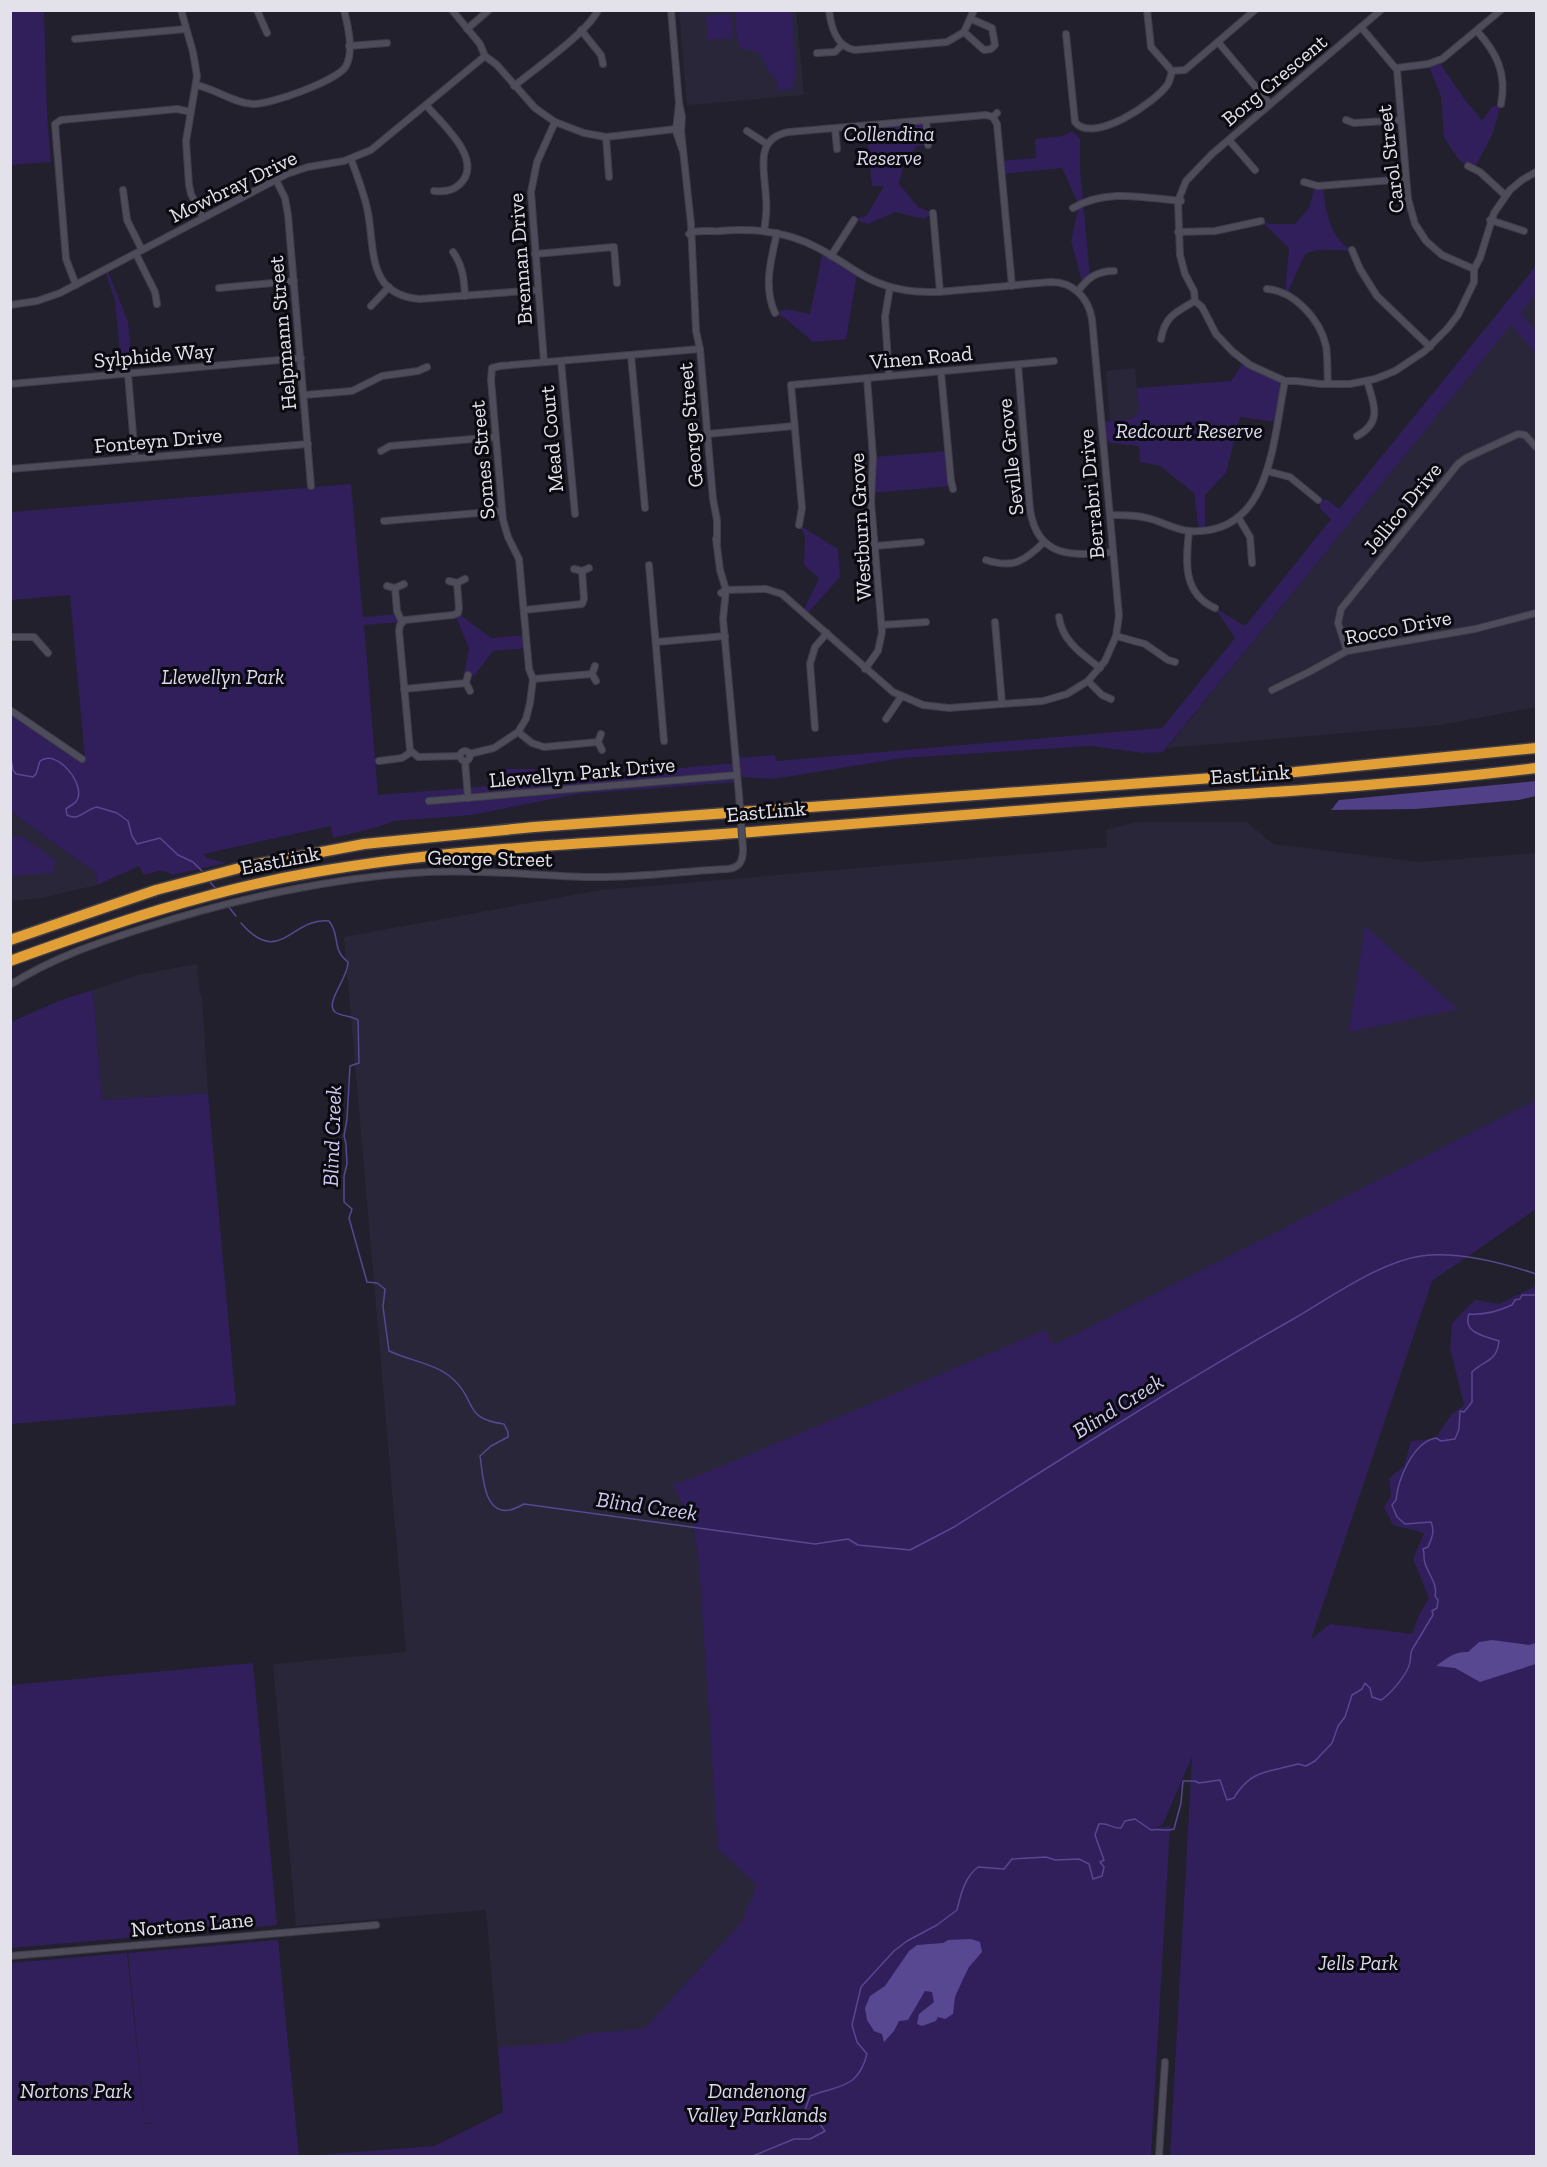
<svg xmlns="http://www.w3.org/2000/svg" width="1547" height="2167" viewBox="0 0 1547 2167" font-family="'Zilla Slab',serif">
<style>
.built{fill:#292639}
.green{fill:#301f5b}
.forest{fill:#513f88}
.water{fill:#584791}
.lines{fill:none;stroke-linecap:round;stroke-linejoin:round}
.stream{stroke:#584791;stroke-width:1.5}
.minor-casing{stroke:#3f3d48;stroke-width:8}
.motorway-casing{stroke:#3f3d48;stroke-width:13}
.minor{stroke:#4e4b5a;stroke-width:6}
.motorway{stroke:#e19f35;stroke-width:10}
.minor-bridge-casing{stroke:#3f3d48;stroke-width:8;stroke-linecap:butt}
.minor-bridge{stroke:#4e4b5a;stroke-width:6}
.labels{text-anchor:middle;dominant-baseline:central;stroke-width:6;stroke-linejoin:round;paint-order:stroke}
.street-label{font-size:21px;fill:#e3e2eb;stroke:#0b0a10}
.park-label{font-size:21px;font-style:italic;fill:#dcd9ef;stroke:#0b0a10}
.water-label{font-size:22px;font-style:italic;fill:#cec8f2;stroke:#0b0a10}
</style>
<rect width="100%" height="100%" fill="#22202c"/>
<g class="built">
<path d="M 679,11 L 796,11 L 804,95 L 687,105 Z"/>
<path d="M 1536,293 L 1536,707 L 1440,725 L 1167,748 Z"/>
<path d="M 1135,368 L 1139,411 L 1132,419 L 1110,421 L 1106,371 Z"/>
<path d="M 11,812 L 96,873 L 97,885 L 41,898 L 11,901 Z"/>
<path d="M 1138,822 L 1247,822 L 1273,844 L 1419,862 L 1536,853 L 1536,1209 L 1432,1281 L 1311,1640 L 507,2156 L 486,1910 L 296,1926 L 273,1664 L 406,1652 L 344,937 L 601,890 L 1107,847 L 1106,830 Z"/>
<path d="M 197,964 L 200,995 L 202,995 L 208,1093 L 102,1100 L 93,990 L 138,975 Z"/>
</g>
<g class="green">
<path d="M 10,11 L 44,11 L 47,114 L 51,162 L 11,165 Z"/>
<path d="M 735,11 L 792,11 L 796,79 L 793,79 L 794,89 L 778,90 L 778,80 C 765,75 768,59 756,52 C 752,50 746,50 741,48 L 737,41 Z"/>
<path d="M 731,14 L 733,38 L 708,40 L 706,16 Z"/>
<path d="M 1438,60 L 1465,100 L 1482,120 L 1492,107 L 1501,104 L 1493,133 L 1474,169 L 1459,160 L 1444,137 L 1441,96 L 1428,64 Z"/>
<path d="M 926,120 L 928,145 L 917,146 L 904,162 L 899,184 L 918,207 L 933,213 L 923,219 L 895,212 L 868,224 L 854,220 L 867,215 L 884,186 L 872,186 L 866,125 Z"/>
<path d="M 1072,131 L 1080,138 L 1080,168 L 1090,277 L 1083,285 L 1071,241 L 1079,205 L 1062,168 L 1002,174 L 1001,161 L 1036,158 L 1035,139 L 1063,136 Z"/>
<path d="M 1315,185 L 1323,185 C 1325,208 1329,238 1352,250 C 1334,252 1322,246 1305,254 L 1287,294 L 1285,293 L 1289,248 L 1261,221 L 1271,224 L 1295,224 L 1309,208 Z"/>
<path d="M 823,251 L 857,274 L 846,339 L 813,342 L 785,318 L 775,313 L 786,309 L 810,314 Z"/>
<path d="M 1536,266 L 1536,293 L 1521,313 L 1536,331 L 1536,354 L 1511,325 L 1163,752 L 1144,753 L 1090,746 L 903,758 L 773,779 L 738,777 L 738,782 L 577,794 L 472,815 L 394,821 L 378,827 L 333,838 L 331,826 L 203,854 L 208,858 L 226,863 L 172,875 C 163,868 156,872 144,875 L 139,866 L 97,885 L 96,873 L 11,812 L 11,710 L 85,759 L 70,595 L 11,600 L 11,512 L 351,484 L 363,617 L 398,614 L 402,622 L 364,625 L 378,795 L 504,785 L 503,769 L 535,769 L 536,781 L 736,763 L 736,758 L 775,755 L 776,761 L 1162,728 L 1235,638 L 1215,608 L 1245,626 L 1331,519 L 1321,510 L 1318,500 L 1328,500 L 1339,509 Z"/>
<path d="M 107,269 L 128,322 L 133,373 L 122,374 L 115,301 L 105,270 Z"/>
<path d="M 1244,361 L 1282,380 L 1276,422 L 1240,417 L 1226,473 L 1205,495 L 1205,530 L 1199,531 L 1194,493 L 1160,466 L 1140,462 L 1139,446 L 1103,442 L 1101,422 L 1132,419 L 1139,411 L 1137,388 L 1231,381 Z"/>
<path d="M 948,451 L 952,486 L 871,493 L 873,457 Z"/>
<path d="M 799,525 L 838,549 L 840,577 L 806,615 L 803,612 L 819,578 L 804,565 L 805,536 Z"/>
<path d="M 458,613 L 491,638 L 526,635 L 527,648 L 493,651 L 474,676 L 464,674 L 469,648 L 455,615 Z"/>
<path d="M 22,836 L 56,861 L 53,866 L 53,873 L 11,876 L 11,837 Z"/>
<path d="M 1365,926 L 1458,1009 L 1349,1032 Z"/>
<path d="M 93,990 L 102,1100 L 208,1093 L 236,1405 L 11,1424 L 11,1022 L 61,1000 Z"/>
<path d="M 1536,1100 L 1536,1209 L 1432,1281 L 1311,1639 L 1330,1624 L 1412,1634 L 1419,1615 L 1429,1598 L 1413,1559 L 1424,1533 L 1393,1525 L 1384,1507 L 1391,1496 L 1389,1478 L 1404,1466 L 1411,1441 L 1435,1439 L 1451,1415 L 1464,1405 L 1450,1348 L 1452,1323 L 1475,1300 L 1499,1304 L 1536,1286 L 1536,2156 L 1170,2156 L 1192,1757 L 1163,1824 L 1155,1828 L 1170,1826 L 1151,2156 L 305,2156 L 434,2146 L 503,2112 L 498,2047 L 564,2043 L 588,2033 L 644,2029 L 741,1923 L 757,1885 L 718,1849 L 699,1564 L 694,1528 L 672,1483 L 679,1483 L 727,1464 L 1045,1330 L 1054,1345 Z"/>
<path d="M 253,1663 L 277,1925 L 11,1948 L 11,1685 Z"/>
<path d="M 278,1940 L 299,2156 L 11,2156 L 11,1963 L 127,1953 L 145,2124 L 152,2123 L 145,2123 L 128,1953 Z"/>
</g>
<path class="forest" d="M 1536,781 L 1536,796 L 1519,800 L 1416,809 L 1331,810 L 1339,800 Z"/>
<g class="water">
<path d="M 1492,1640 L 1529,1645 L 1536,1643 L 1536,1664 L 1480,1682 L 1455,1668 L 1436,1666 C 1447,1658 1455,1651 1468,1652 L 1479,1642 Z"/>
<path d="M 971,1939 L 980,1942 L 982,1952 L 969,1967 L 963,1979 L 955,1997 L 953,2014 L 945,2019 L 938,2017 L 936,2021 L 922,2026 L 917,2024 L 919,2014 L 934,2002 L 932,1992 L 925,1991 L 908,2020 L 899,2021 L 894,2031 L 884,2042 L 882,2034 L 874,2031 L 867,2020 L 865,2008 L 870,1996 L 885,1986 L 909,1951 L 917,1945 L 943,1943 L 948,1940 Z"/>
</g>
<g class="lines">
<g class="stream">
<path d="M 10,752 L 13,770 L 16,774 L 33,777 L 36,774 L 40,761 C 58,748 86,786 77,800 C 75,805 70,805 66,809 L 67,815 C 79,822 85,809 97,807 L 117,813 L 128,821 L 132,836 L 137,844 L 160,838 L 178,855 L 193,862 L 204,873"/>
<path d="M 210,882 L 217,890"/>
<path d="M 228,906 L 236,916"/>
<path d="M 241,923 C 280,968 291,917 329,921 C 341,936 331,949 348,962 C 349,977 324,1003 335,1012 C 340,1016 352,1016 358,1020 L 359,1063 L 350,1066 L 347,1119 L 344,1136 L 346,1144 L 347,1164 L 344,1176 L 344,1202 L 352,1209 L 349,1218 L 367,1282 L 377,1283 L 385,1289 L 383,1307 L 389,1351 C 410,1361 436,1363 454,1380 C 477,1401 463,1419 504,1424 L 508,1432 L 508,1437 L 491,1446 L 480,1456 C 483,1474 483,1515 510,1510 C 515,1509 520,1506 524,1504 L 815,1544 L 848,1539 L 858,1545 L 910,1550 L 954,1527 C 1067,1455 1179,1384 1295,1318 C 1331,1297 1380,1262 1421,1256 C 1456,1251 1503,1263 1536,1274"/>
<path d="M 753,2156 L 794,2139 L 810,2139 L 825,2131 L 817,2120 L 805,2110 L 810,2096 C 839,2085 858,2089 867,2054 L 857,2042 L 852,2025 L 861,1987 L 894,1951 L 907,1941 L 937,1925 L 957,1910 C 961,1893 965,1877 978,1867 L 1004,1869 L 1012,1859 L 1046,1857 L 1055,1860 L 1079,1859 L 1089,1864 L 1093,1879 L 1102,1876 L 1104,1867 L 1100,1862 L 1104,1860 L 1095,1835 L 1099,1824 C 1107,1822 1113,1829 1121,1828 L 1125,1821 L 1135,1819 L 1151,1830 C 1158,1828 1166,1832 1174,1829 L 1181,1803 L 1183,1781 L 1195,1781 L 1199,1783 L 1220,1780 L 1227,1800 L 1234,1798 C 1250,1770 1269,1772 1298,1764 L 1306,1766 L 1315,1761 L 1332,1743 L 1338,1726 L 1345,1717 L 1352,1695 L 1362,1689 L 1365,1683 L 1370,1688 L 1372,1697 L 1381,1700 C 1390,1695 1409,1672 1410,1662 C 1411,1657 1410,1652 1413,1648 C 1420,1637 1426,1626 1433,1615 L 1432,1611 L 1437,1608 L 1438,1600 L 1435,1596 C 1438,1584 1428,1574 1425,1563 C 1423,1558 1425,1554 1423,1549 L 1428,1547 C 1432,1538 1435,1531 1431,1522 L 1405,1524 L 1397,1517 L 1392,1505 L 1396,1500 C 1398,1479 1413,1442 1436,1438 L 1441,1441 L 1455,1439 L 1459,1429 L 1460,1411 L 1464,1412 L 1472,1402 L 1472,1372 C 1484,1360 1497,1362 1499,1341 C 1485,1336 1462,1333 1469,1314 C 1483,1315 1499,1311 1512,1305 L 1515,1300 L 1520,1299 L 1522,1295 L 1536,1295"/>
</g>
<g class="minor-casing">
<g id="minor">
<path d="M 181,10 L 193,52 L 197,76 L 186,141 L 189,185 L 191,194 L 203,218"/>
<path d="M 257,10 L 267,33"/>
<path d="M 452,10 L 480,44 L 485,56 L 497,65 L 535,108 L 555,122 L 584,133 L 606,137 L 676,129 L 681,131"/>
<path d="M 671,10 L 679,103 L 676,131 L 682,149"/>
<path d="M 829,10 C 831,27 836,47 855,50 L 947,42 L 964,32 L 974,10"/>
<path d="M 1147,10 L 1151,47 L 1172,71"/>
<path d="M 1381,10 L 1212,154 L 1186,181 L 1178,201 L 1180,255 L 1185,274 L 1194,291 L 1195,301 L 1202,307 L 1216,334 L 1233,352 L 1250,365 L 1285,381 L 1296,381 L 1321,384 L 1350,384 L 1375,379 L 1395,371 L 1425,351 L 1447,329 L 1458,315 L 1474,282 L 1474,269 L 1480,258 L 1494,213 L 1510,190 L 1522,180 L 1536,172"/>
<path d="M 1361,27 L 1397,70 L 1408,199 L 1415,224 L 1426,241 L 1442,255 L 1474,269"/>
<path d="M 467,29 L 489,10"/>
<path d="M 581,30 L 601,55 L 603,64"/>
<path d="M 1477,31 C 1497,53 1507,74 1501,104"/>
<path d="M 964,32 L 984,50 L 991,49 L 995,45 L 992,28 L 971,19"/>
<path d="M 1066,34 L 1075,122 C 1093,145 1156,102 1168,84 C 1170,80 1171,75 1172,71 L 1185,70 L 1255,10"/>
<path d="M 75,39 L 186,29"/>
<path d="M 1218,42 L 1270,104"/>
<path d="M 349,46 L 387,43"/>
<path d="M 817,53 L 835,52 L 842,45"/>
<path d="M 1396,68 L 1428,64 L 1442,59 L 1501,10"/>
<path d="M 196,85 C 216,89 233,103 253,104 C 270,105 339,80 346,66 C 354,51 348,26 344,10"/>
<path d="M 514,86 C 535,69 588,32 598,10"/>
<path d="M 679,103 L 682,117 L 681,131 L 691,224 L 696,331 L 700,349 L 713,499 L 717,520 L 717,542"/>
<path d="M 426,105 C 441,123 485,160 460,184 C 453,191 443,192 434,191"/>
<path d="M 993,117 L 997,124 L 1012,286"/>
<path d="M 926,120 L 928,145"/>
<path d="M 1346,120 L 1354,123 L 1401,120"/>
<path d="M 835,128 L 837,149"/>
<path d="M 747,131 L 767,144"/>
<path d="M 606,137 L 609,177"/>
<path d="M 1229,140 L 1255,170"/>
<path d="M 351,159 C 357,176 365,195 368,213 C 375,250 367,295 420,299 L 538,290"/>
<path d="M 1468,166 L 1480,172 L 1505,195"/>
<path d="M 276,180 L 285,198 L 288,215 L 311,486"/>
<path d="M 1304,182 L 1318,186 L 1406,179"/>
<path d="M 123,190 L 127,220 L 142,250"/>
<path d="M 1073,208 C 1107,188 1145,198 1181,201"/>
<path d="M 933,213 L 940,292"/>
<path d="M 1490,220 L 1524,231"/>
<path d="M 764,231 C 766,219 767,209 766,198 C 765,172 753,138 789,132 L 986,115 L 993,117 L 997,113"/>
<path d="M 1178,232 L 1215,231 L 1261,221"/>
<path d="M 689,234 C 697,229 710,232 720,231 C 754,228 787,231 818,248 C 851,265 864,283 904,290 C 927,294 950,291 973,289 C 999,287 1025,284 1051,282 C 1073,282 1088,297 1092,319 L 1119,616 L 1116,636 L 1105,661 L 1088,681 L 1067,694 L 1043,701 L 949,708 L 923,705 L 893,692 L 782,594 L 766,589 L 726,590 L 721,593"/>
<path d="M 1352,250 L 1360,269 L 1377,296 L 1430,347"/>
<path d="M 453,252 C 463,266 464,279 465,296"/>
<path d="M 136,254 L 155,292 L 157,304"/>
<path d="M 535,254 L 614,247 L 617,283"/>
<path d="M 831,256 L 854,220"/>
<path d="M 76,285 L 66,259 L 55,124 L 61,120 L 177,109 L 191,112"/>
<path d="M 219,288 L 294,281"/>
<path d="M 1267,289 C 1294,291 1320,319 1326,346 C 1328,358 1327,372 1328,384"/>
<path d="M 1078,291 C 1088,278 1096,271 1114,271"/>
<path d="M 10,305 L 37,301 L 60,293 L 287,174 L 308,167 L 344,161 L 371,150 L 485,56"/>
<path d="M 371,306 L 389,287"/>
<path d="M 775,313 C 763,288 771,259 777,233"/>
<path d="M 1161,339 C 1165,316 1176,312 1195,301"/>
<path d="M 631,355 L 645,508"/>
<path d="M 561,361 L 575,514"/>
<path d="M 544,362 L 531,192 L 537,162 L 555,122"/>
<path d="M 1018,365 L 1030,509 C 1037,559 1074,556 1113,552"/>
<path d="M 941,372 L 951,481 L 953,489"/>
<path d="M 128,374 L 135,458"/>
<path d="M 889,376 L 885,317 L 890,287"/>
<path d="M 10,384 L 301,358"/>
<path d="M 304,395 L 352,391 L 382,376 L 418,371 L 427,367"/>
<path d="M 707,434 L 794,426"/>
<path d="M 1357,436 C 1383,422 1374,404 1367,381"/>
<path d="M 381,451 L 390,446 L 496,437"/>
<path d="M 10,469 L 308,444"/>
<path d="M 1267,471 L 1290,477 L 1318,500"/>
<path d="M 1110,515 C 1124,515 1138,515 1151,519 C 1165,523 1176,530 1190,531 C 1272,536 1273,438 1285,381"/>
<path d="M 1238,517 L 1250,537 L 1252,563"/>
<path d="M 384,521 L 502,511"/>
<path d="M 799,525 L 802,508 L 791,385 L 1054,361"/>
<path d="M 1189,531 C 1186,561 1182,593 1215,608"/>
<path d="M 716,539 L 720,570 L 726,590 L 723,619 L 739,795"/>
<path d="M 875,546 L 921,542"/>
<path d="M 986,560 C 1013,569 1025,561 1044,542"/>
<path d="M 649,565 L 664,741"/>
<path d="M 574,569 L 582,571 L 589,568"/>
<path d="M 449,581 L 457,583 L 465,579"/>
<path d="M 457,583 L 459,608 L 458,613 L 453,615 L 405,620 L 400,625 L 399,631 L 410,750 L 418,757 L 460,756"/>
<path d="M 387,586 L 395,588 L 404,584"/>
<path d="M 395,588 L 397,611 L 402,622"/>
<path d="M 524,610 L 582,604 L 584,599 L 582,571"/>
<path d="M 1059,617 C 1062,641 1082,654 1100,668"/>
<path d="M 995,622 L 1002,704"/>
<path d="M 882,625 L 926,622"/>
<path d="M 1116,636 L 1145,644 L 1168,660 L 1175,662"/>
<path d="M 10,637 L 34,637 L 48,653"/>
<path d="M 656,642 L 725,636"/>
<path d="M 1347,651 L 1338,623 L 1341,609 L 1458,464 L 1466,458 L 1518,434 L 1525,435 L 1536,447"/>
<path d="M 595,666 L 592,674 L 596,681"/>
<path d="M 865,669 L 878,651 L 882,632 L 871,502 L 873,457 L 867,378"/>
<path d="M 468,675 L 466,683 L 470,691"/>
<path d="M 533,679 L 592,674"/>
<path d="M 1088,681 L 1102,695 L 1111,699"/>
<path d="M 404,689 L 466,683"/>
<path d="M 1272,690 L 1309,672 L 1347,651 L 1475,629 L 1536,613"/>
<path d="M 10,710 L 82,759"/>
<path d="M 886,719 L 901,697"/>
<path d="M 815,728 L 810,664 L 815,647 L 827,633"/>
<path d="M 518,732 L 532,743 L 544,747 L 598,742"/>
<path d="M 601,734 L 598,742 L 602,750"/>
<circle cx="465" cy="756" r="5"/>
<path d="M 469,754 L 494,748 L 518,732 L 526,719 L 530,703 L 533,679 L 529,669 L 519,559 L 508,537 L 503,520 L 491,380 L 492,368 L 500,366 L 700,349"/>
<path d="M 379,761 L 402,758 L 411,752"/>
<path d="M 465,761 L 468,798"/>
<path d="M 429,801 L 737,775"/>
<path d="M 10,985 C 52,958 97,943 144,928 C 233,899 334,877 428,872 C 482,869 537,876 591,877 C 637,878 682,871 727,869 C 740,868 743,861 743,849"/>
<path d="M 10,1956 L 376,1925"/>
<path d="M 1159,2156 L 1165,2062"/>
</g>
</g>
<g class="motorway-casing">
<g id="motorway">
<path d="M 10,940 L 156,890 L 247,866 L 364,844 L 534,827 L 1295,772 L 1536,748"/>
<path d="M 10,961 C 111,924 210,890 315,872 C 463,846 614,843 763,831 C 890,821 1016,810 1142,801 C 1274,792 1406,784 1536,768"/>
</g>
</g>
<use href="#minor" class="minor"/>
<use href="#motorway" class="motorway"/>
<g class="minor-bridge-casing">
<path id="minor-bridge" d="M 739,795 L 743,849"/>
</g>
<use href="#minor-bridge" class="minor-bridge"/>
</g>
<g class="labels">
<g class="street-label">
<text transform="translate(1274 80) rotate(-40)">Borg Crescent</text>
<text transform="translate(1390 159) rotate(-97)">Carol Street</text>
<text transform="translate(233 186) rotate(-26)">Mowbray Drive</text>
<text transform="translate(520 259) rotate(-94)">Brennan Drive</text>
<text transform="translate(282 333) rotate(-95)">Helpmann Street</text>
<text transform="translate(154 355) rotate(-5)">Sylphide Way</text>
<text transform="translate(921 357) rotate(-5)">Vinen Road</text>
<text transform="translate(690 425) rotate(-95)">George Street</text>
<text transform="translate(551 439) rotate(-95)">Mead Court</text>
<text transform="translate(158 440) rotate(-5)">Fonteyn Drive</text>
<text transform="translate(1010 457) rotate(-96)">Seville Grove</text>
<text transform="translate(482 460) rotate(-95)">Somes Street</text>
<text transform="translate(1091 494) rotate(-95)">Berrabri Drive</text>
<text transform="translate(1402 508) rotate(-51)">Jellico Drive</text>
<text transform="translate(860 527) rotate(-93)">Westburn Grove</text>
<text transform="translate(1398 627) rotate(-11)">Rocco Drive</text>
<text transform="translate(582 772) rotate(-5)">Llewellyn Park Drive</text>
<text transform="translate(1250 774) rotate(-4)">EastLink</text>
<text transform="translate(766 811) rotate(-5)">EastLink</text>
<text transform="translate(490 858) rotate(1)">George Street</text>
<text transform="translate(280 860) rotate(-11)">EastLink</text>
<text transform="translate(192 1924) rotate(-5)">Nortons Lane</text>
</g>
<g class="park-label">
<text x="889" y="133">Collendina<tspan x="889" dy="24">Reserve</tspan></text>
<text x="1189" y="430">Redcourt Reserve</text>
<text x="223" y="676">Llewellyn Park</text>
<text x="1358" y="1962">Jells Park</text>
<text x="76" y="2090">Nortons Park</text>
<text x="757" y="2090">Dandenong<tspan x="757" dy="24">Valley Parklands</tspan></text>
</g>
<g class="water-label">
<text transform="translate(332 1136) rotate(-88)">Blind Creek</text>
<text transform="translate(1118 1406) rotate(-32)">Blind Creek</text>
<text transform="translate(647 1506) rotate(8)">Blind Creek</text>
</g>
</g>
<rect width="1547" height="2167" fill="none" stroke="#e3e2eb" stroke-width="24"/>
</svg>
